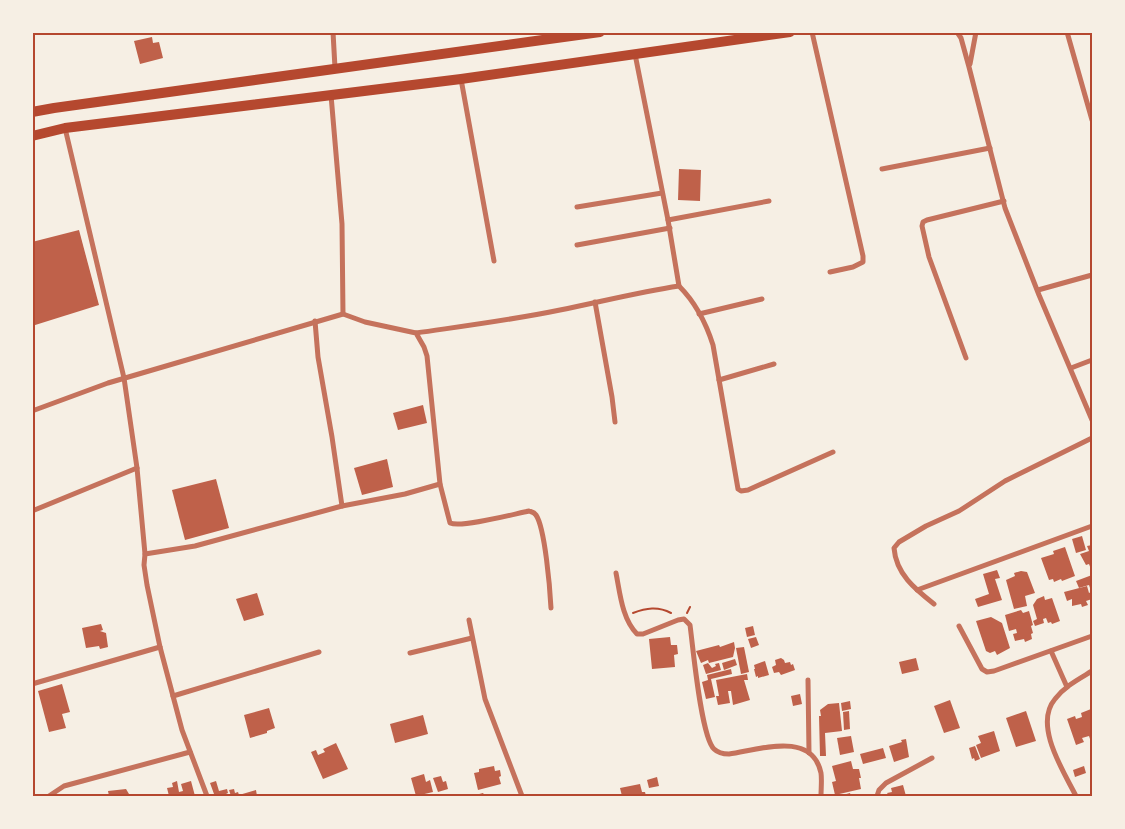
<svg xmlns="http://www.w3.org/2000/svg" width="1125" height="829" viewBox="0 0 1125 829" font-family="'DM Sans',sans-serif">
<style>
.building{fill:#bf614a}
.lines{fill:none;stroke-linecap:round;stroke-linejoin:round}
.path{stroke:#b5482f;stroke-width:2}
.minor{stroke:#c5725c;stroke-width:5}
.trunk{stroke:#b5482f;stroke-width:10}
.neatline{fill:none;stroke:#b5482f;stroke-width:2}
</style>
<rect width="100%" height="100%" fill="#f6efe4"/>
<g class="building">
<path d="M 152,37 L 153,43 L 159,42 L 163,58 L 140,64 L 134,41 Z"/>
<path d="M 679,169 L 701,170 L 700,201 L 678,200 Z"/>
<path d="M 79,230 L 99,305 L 32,326 L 32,242 Z"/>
<path d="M 423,405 L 427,423 L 398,430 L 393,413 Z"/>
<path d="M 387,459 L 393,487 L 362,495 L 354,468 Z"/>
<path d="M 216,479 L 229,528 L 185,540 L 172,490 Z"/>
<path d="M 1082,536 L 1086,550 L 1076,553 L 1072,539 Z"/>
<path d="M 1092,545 L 1092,572 L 1089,564 L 1086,565 L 1080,554 L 1089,551 L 1087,546 Z"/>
<path d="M 1065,547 L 1075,576 L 1062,581 L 1061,579 L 1054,582 L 1053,579 L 1049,580 L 1041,558 L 1054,554 L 1053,551 Z"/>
<path d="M 997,570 L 1000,578 L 995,579 L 1002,600 L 978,607 L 975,599 L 989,594 L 983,574 Z"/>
<path d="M 1021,571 L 1027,572 L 1035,593 L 1025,596 L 1027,606 L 1014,609 L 1006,580 L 1015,576 L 1014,573 Z"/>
<path d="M 1092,575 L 1092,591 L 1091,591 L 1089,585 L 1079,588 L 1076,581 Z"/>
<path d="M 1087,586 L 1089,593 L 1091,592 L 1092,595 L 1092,599 L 1086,601 L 1088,605 L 1082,607 L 1081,604 L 1072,606 L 1072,599 L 1067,601 L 1064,592 Z"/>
<path d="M 257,593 L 264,615 L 244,621 L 236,599 Z"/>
<path d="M 1044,596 L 1045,600 L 1052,598 L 1060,621 L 1052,624 L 1051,622 L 1048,623 L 1046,618 L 1043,619 L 1044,623 L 1035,626 L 1033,621 L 1037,619 L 1033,605 L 1037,599 Z"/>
<path d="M 1021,610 L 1023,613 L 1029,611 L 1033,625 L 1031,626 L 1033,633 L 1031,634 L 1032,639 L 1025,642 L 1024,639 L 1015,641 L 1013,634 L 1017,633 L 1016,629 L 1009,631 L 1005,615 Z"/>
<path d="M 991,617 L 1002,623 L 1010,648 L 997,655 L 995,651 L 990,653 L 986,651 L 976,621 Z"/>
<path d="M 101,624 L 103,630 L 100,631 L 106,633 L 108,647 L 100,649 L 99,646 L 86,648 L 82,628 Z"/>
<path d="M 753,626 L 755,635 L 747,637 L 745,628 Z"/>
<path d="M 670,637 L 671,645 L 677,645 L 678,654 L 674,655 L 675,667 L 652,669 L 649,639 Z"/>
<path d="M 756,637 L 759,645 L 751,648 L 748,639 Z"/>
<path d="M 734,642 L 735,648 L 733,657 L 709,663 L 708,660 L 701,663 L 696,651 L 719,645 L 720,647 Z"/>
<path d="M 744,647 L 749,672 L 741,674 L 736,648 Z"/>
<path d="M 781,658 L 784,660 L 785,663 L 790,662 L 791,665 L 793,664 L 795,670 L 781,675 L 779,672 L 774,673 L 772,667 L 776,665 L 775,660 Z"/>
<path d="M 916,658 L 919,670 L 902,674 L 899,662 Z"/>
<path d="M 735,659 L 737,665 L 724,670 L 722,663 Z"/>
<path d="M 765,661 L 769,675 L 758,678 L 758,676 L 756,677 L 754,669 L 755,669 L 754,665 Z"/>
<path d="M 708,663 L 712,668 L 716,666 L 715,664 L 719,663 L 721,670 L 706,674 L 703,665 Z"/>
<path d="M 731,669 L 732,674 L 711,679 L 715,697 L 706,699 L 702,682 L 708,680 L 707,675 Z"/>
<path d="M 747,674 L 748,680 L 744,680 L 750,700 L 733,705 L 731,691 L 728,691 L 730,703 L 718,705 L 716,696 L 719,696 L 716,680 Z"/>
<path d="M 62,684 L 70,712 L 62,714 L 66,728 L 49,732 L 38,691 Z"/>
<path d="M 800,694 L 802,704 L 793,706 L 791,696 Z"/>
<path d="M 950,700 L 960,728 L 944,733 L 934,706 Z"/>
<path d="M 850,701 L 851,709 L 842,711 L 841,703 Z"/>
<path d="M 839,703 L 842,731 L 825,733 L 826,756 L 820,756 L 819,716 L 821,716 L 820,710 L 828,704 Z"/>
<path d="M 269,708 L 275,728 L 267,731 L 267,733 L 250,738 L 244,715 Z"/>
<path d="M 1091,709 L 1092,714 L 1092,738 L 1090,739 L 1089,736 L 1082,738 L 1084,742 L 1076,745 L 1067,719 L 1075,716 L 1076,719 L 1082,717 L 1081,713 Z"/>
<path d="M 849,711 L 850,729 L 844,730 L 843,712 Z"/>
<path d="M 1026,711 L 1036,741 L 1016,747 L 1006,718 Z"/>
<path d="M 423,715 L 428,734 L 395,743 L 390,724 Z"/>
<path d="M 994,731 L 1000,751 L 981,758 L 976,745 L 981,743 L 978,736 Z"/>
<path d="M 851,736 L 854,752 L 840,755 L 837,738 Z"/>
<path d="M 906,739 L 909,757 L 894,762 L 889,746 L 902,742 L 901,740 Z"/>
<path d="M 336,743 L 348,769 L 323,779 L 311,752 L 316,750 L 318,755 L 325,752 L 323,749 Z"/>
<path d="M 975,746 L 980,759 L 975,761 L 974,758 L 972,759 L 969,748 Z"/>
<path d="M 883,748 L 886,758 L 863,764 L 860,754 Z"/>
<path d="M 851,761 L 853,769 L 859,769 L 861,778 L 859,778 L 861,789 L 835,795 L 832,782 L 836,781 L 832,766 Z"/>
<path d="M 494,766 L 495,771 L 500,770 L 501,776 L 499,777 L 501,784 L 478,790 L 474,773 L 479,772 L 479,769 Z"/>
<path d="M 1084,766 L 1086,773 L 1075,777 L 1073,770 Z"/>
<path d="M 424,774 L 426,782 L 430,780 L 433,792 L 416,796 L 411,778 Z"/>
<path d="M 441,776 L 443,782 L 446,781 L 448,789 L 438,792 L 433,778 Z"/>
<path d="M 657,777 L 659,786 L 649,788 L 647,780 Z"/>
<path d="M 177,781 L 179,792 L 183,791 L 181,784 L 191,781 L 195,796 L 169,796 L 167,788 L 173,787 L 172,783 Z"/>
<path d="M 216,781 L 219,791 L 227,789 L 228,793 L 224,795 L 224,796 L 208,796 L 214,794 L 210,783 Z"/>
<path d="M 640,784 L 642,792 L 645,792 L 646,796 L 622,796 L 620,788 Z"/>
<path d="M 903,785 L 906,796 L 889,796 L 887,793 L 892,792 L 891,788 Z"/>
<path d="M 126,789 L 129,794 L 125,796 L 109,796 L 108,791 Z"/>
<path d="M 234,789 L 235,793 L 238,792 L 239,795 L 256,790 L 257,796 L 231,796 L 229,790 Z"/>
<path d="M 483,793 L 485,796 L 472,796 Z"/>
<path d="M 850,793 L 851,796 L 839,796 Z"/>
</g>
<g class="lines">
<g class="path">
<path d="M 633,613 C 646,608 658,606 671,613"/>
<path d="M 687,613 L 690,607"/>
</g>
<g class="minor">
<path d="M 333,32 L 335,68"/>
<path d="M 812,32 L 863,256 L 863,262 L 853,267 L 830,272"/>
<path d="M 957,32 L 961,38 L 969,67 L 1005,208 L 1039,295 L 1092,420"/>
<path d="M 1067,32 L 1092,120"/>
<path d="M 635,54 L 668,220 L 679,286"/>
<path d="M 970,64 L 976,32"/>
<path d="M 461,79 L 494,261"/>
<path d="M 331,95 L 342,224 L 343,314"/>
<path d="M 65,128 L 124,378 L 137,468 L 145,554"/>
<path d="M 882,169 L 990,148"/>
<path d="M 577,207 L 662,193"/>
<path d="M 668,220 L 769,201"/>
<path d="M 577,245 L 670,228"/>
<path d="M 1038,290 L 1092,275"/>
<path d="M 595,302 L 612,397 L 615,422"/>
<path d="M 699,314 L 762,299"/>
<path d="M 315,321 L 318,357 L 332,437 L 342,506"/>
<path d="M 416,333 C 464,326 512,320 560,310 C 600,302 639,292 679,286 C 695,302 706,323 713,345 L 738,489 L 741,491 L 748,490 L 833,452"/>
<path d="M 966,358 L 929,257 L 922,226 L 923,222 L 927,220 L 1004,201"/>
<path d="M 1071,368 L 1092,360"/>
<path d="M 719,380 L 774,364"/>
<path d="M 32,411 L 108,383 L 343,314 L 365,322 L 416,333 L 424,347 L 427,356 L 440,484 L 450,523 C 462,528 514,514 529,511 C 532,512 534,512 536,515 C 545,528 550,589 551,608"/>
<path d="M 32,511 L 137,468"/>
<path d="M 616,573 C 620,593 622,619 637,634 L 643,634 L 678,620 L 684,619 L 690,625 C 693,647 701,737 714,749 C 718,753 724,754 729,754 C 758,750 812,730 821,773 C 822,780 821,789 821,796"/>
<path d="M 917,590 L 1092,526"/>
<path d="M 934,604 C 915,589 896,574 894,548 L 899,542 L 926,526 L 959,511 L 1005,481 L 1092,438"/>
<path d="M 469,620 L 485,699 L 522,796"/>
<path d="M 959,626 L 982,669 L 987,672 L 994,671 L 1092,636"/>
<path d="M 1051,651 L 1067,687"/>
<path d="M 410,653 L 472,638"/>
<path d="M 808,680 L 809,753"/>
<path d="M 32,684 L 160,647"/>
<path d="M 173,696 L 319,652"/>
<path d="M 49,796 L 64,786 L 190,752"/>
<path d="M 207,796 L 182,730 L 160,647 L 147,585 L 144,565 L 145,554 L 195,546 L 342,506 L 405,494 L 440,484"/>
<path d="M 877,796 L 879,790 L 886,783 L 932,758"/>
<path d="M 1076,796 C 1064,772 1033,725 1055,699 C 1065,686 1079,679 1092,671"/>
</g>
<g class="trunk">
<path d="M 32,112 L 54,108 L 600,32"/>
<path d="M 32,136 L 65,128 L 461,79 L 790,32"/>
</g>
</g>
<rect width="1125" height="829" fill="none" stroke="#f6efe4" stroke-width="68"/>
<rect x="34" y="34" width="1057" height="761" class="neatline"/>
</svg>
